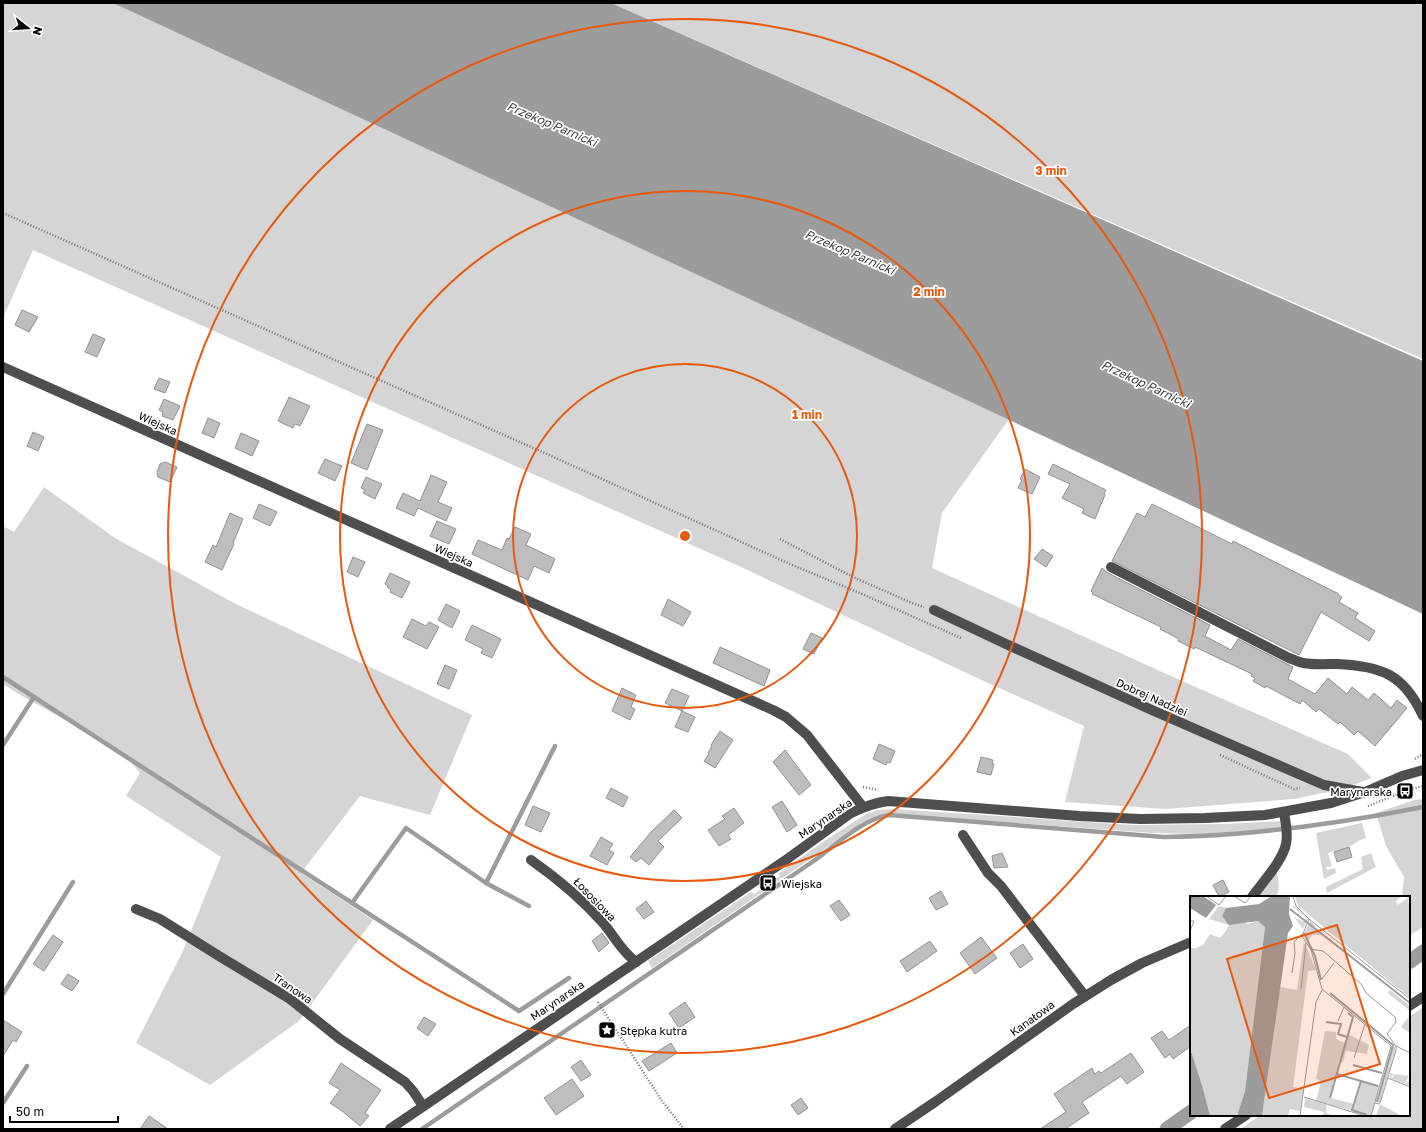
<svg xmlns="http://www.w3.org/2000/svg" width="1426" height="1132" viewBox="0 0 1426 1132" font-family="'Golos Text',sans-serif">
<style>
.green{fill:#d5d5d5}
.water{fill:#9c9c9c}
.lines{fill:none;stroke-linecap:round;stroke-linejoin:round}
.stream{stroke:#9c9c9c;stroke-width:4.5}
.canal{stroke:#9c9c9c;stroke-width:15}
.building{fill:#bebebe;stroke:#929292}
.path{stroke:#707070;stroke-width:2.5;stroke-dasharray:1 2;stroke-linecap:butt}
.minor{stroke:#4e4e4e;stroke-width:10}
.ring{fill:none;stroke:#e8590c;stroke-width:2}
.labels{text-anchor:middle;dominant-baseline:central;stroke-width:3.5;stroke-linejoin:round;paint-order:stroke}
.street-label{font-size:11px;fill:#000;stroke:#fff}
.poi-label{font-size:11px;fill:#000;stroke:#fff;text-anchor:start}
.water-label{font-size:12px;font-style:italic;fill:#3d3d3d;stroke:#fff}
.inset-river{fill:none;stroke:#9c9c9c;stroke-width:2}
.inset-road{fill:none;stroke:#999;stroke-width:1}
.view{fill:#e8590c;fill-opacity:0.15;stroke:#e8590c;stroke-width:2}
.inset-edge{fill:none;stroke:#000;stroke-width:2}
.centre{fill:#e8590c;stroke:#fff;stroke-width:2}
.ring-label{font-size:12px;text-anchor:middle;font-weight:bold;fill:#e8590c;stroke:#fff;stroke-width:3.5;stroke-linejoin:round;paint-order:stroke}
</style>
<rect width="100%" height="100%" fill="#fff"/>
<g class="green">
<path d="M 3,3 L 113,3 L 1009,419 L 942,513 L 932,568 L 1189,684 L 1348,754 L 1372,778 L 1342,789 L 1294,799 L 1165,809 L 1065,802 L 1084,726 L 977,678 L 741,567 L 33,250 L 3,318 Z"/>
<path d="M 611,3 L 1423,3 L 1423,359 Z"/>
<path d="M 44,487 L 115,538 L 236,604 L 472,715 L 430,815 L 360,796 L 301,873 L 373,920 L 299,1021 L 210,1085 L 136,1043 L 182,953 L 221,857 L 126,796 L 140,773 L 121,751 L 22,696 L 3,684 L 3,526 L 14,532 Z"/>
<path d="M 1423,799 L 1423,927 L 1409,936 L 1409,897 L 1402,897 L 1404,877 L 1386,846 L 1376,813 L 1414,800 Z"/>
<path d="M 893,809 L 1132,825 L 1226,824 L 1283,821 L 1283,828 L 1198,834 L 1153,833 L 919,816 C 899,814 886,811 867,820 L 652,968 L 648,961 L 751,892 L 754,894 L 780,876 L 778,874 L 824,841 L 866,814 L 878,810 Z"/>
<path d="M 1362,823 L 1366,838 L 1360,840 L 1349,847 L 1328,853 L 1332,866 L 1326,867 L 1327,870 L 1335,868 L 1336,873 L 1324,879 L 1316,833 Z"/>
<path d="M 1371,853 L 1376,867 L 1327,893 L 1326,887 L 1363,869 L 1361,857 Z"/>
<path d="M 1276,868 C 1278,878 1281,888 1276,897 L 1261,897 L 1259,895 Z"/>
<path d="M 1423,1007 L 1423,1129 L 1240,1129 L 1261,1115 L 1409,1115 L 1409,1017 Z"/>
</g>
<path class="water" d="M 113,3 L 611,3 L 1423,361 L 1423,614 L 956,395 Z"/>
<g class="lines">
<g class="stream">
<path d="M 3,677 L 519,1011 L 569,978"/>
<path d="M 3,745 L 34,697"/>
<path d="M 486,883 L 529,906"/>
<path d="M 352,903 L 406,828 L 486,883 L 555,746"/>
<path d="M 3,994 L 73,882"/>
<path d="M 3,1103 L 27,1066"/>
<path d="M 422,1129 L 818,858 C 838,843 865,818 889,815 L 1164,837 C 1251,836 1337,824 1423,807"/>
</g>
<g class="canal">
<path d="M 1409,962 L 1423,952"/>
<path d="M 1167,1129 L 1191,1112"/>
</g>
</g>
<g class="building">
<path d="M 22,310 L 38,317 L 29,332 L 15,325 Z"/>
<path d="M 93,334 L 105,339 L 97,357 L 85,352 Z"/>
<path d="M 159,378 L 170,382 L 165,393 L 154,389 Z"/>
<path d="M 289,397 L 310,406 L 300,426 L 295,424 L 293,428 L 278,421 Z"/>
<path d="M 164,399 L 180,406 L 173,420 L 162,416 L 163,412 L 159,410 Z"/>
<path d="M 208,418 L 220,423 L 214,438 L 202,433 Z"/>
<path d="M 367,424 L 383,430 L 367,470 L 351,463 Z"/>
<path d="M 33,432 L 44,437 L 38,451 L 27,446 Z"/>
<path d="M 241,433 L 259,441 L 252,456 L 235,448 Z"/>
<path d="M 325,459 L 342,466 L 335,481 L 318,473 Z"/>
<path d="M 165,462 L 177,467 L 170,482 L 158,477 L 157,472 L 160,464 Z"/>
<path d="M 1053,464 L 1106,490 L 1104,494 L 1105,495 L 1095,519 L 1082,513 L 1084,509 L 1062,498 L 1070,484 L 1048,474 Z"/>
<path d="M 1025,469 L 1040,477 L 1032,494 L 1018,488 L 1022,480 L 1020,479 Z"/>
<path d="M 431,475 L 447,482 L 438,502 L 452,508 L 446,521 L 418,508 L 414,516 L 396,508 L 403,493 L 420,501 Z"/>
<path d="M 366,477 L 382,484 L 375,499 L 363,493 L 365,490 L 361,488 Z"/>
<path d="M 259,504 L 277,512 L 270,526 L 253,518 Z"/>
<path d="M 1152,504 L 1232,544 L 1233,541 L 1339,594 L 1338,595 L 1342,597 L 1339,602 L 1358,613 L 1355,618 L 1375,631 L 1369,641 L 1321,612 L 1299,655 L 1112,561 L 1137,513 L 1145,517 Z"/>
<path d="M 230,513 L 243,519 L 233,543 L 234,544 L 222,570 L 205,562 L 213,545 L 216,547 Z"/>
<path d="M 437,521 L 456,529 L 449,544 L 430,536 Z"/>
<path d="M 515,527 L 531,534 L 526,545 L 555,559 L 549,573 L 534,566 L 528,580 L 472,554 L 478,540 L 502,550 L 507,538 L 509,539 Z"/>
<path d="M 1042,549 L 1053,556 L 1046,567 L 1034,559 Z"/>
<path d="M 353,557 L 365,562 L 358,577 L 347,572 Z"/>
<path d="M 1102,568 L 1108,573 L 1210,625 L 1205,636 L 1231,650 L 1238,639 L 1293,667 L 1288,679 L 1315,694 L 1328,678 L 1347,694 L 1352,687 L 1368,700 L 1374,693 L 1391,708 L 1397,700 L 1407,708 L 1375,746 L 1358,731 L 1354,735 L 1340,722 L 1338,724 L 1319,709 L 1316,712 L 1302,700 L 1300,704 L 1266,686 L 1265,688 L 1253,681 L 1255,678 L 1251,676 L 1252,674 L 1195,647 L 1194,649 L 1178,641 L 1179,639 L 1160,629 L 1161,627 L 1092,594 L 1093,593 L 1091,591 Z"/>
<path d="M 390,573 L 410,582 L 402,598 L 390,592 L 391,590 L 387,587 L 388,586 L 385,584 Z"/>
<path d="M 668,599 L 691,612 L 683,626 L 661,615 Z"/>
<path d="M 446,604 L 460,611 L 452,628 L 438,620 Z"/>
<path d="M 412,619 L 426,626 L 429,622 L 439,627 L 427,649 L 403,637 Z"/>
<path d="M 472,625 L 501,639 L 492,658 L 481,653 L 483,649 L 465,640 Z"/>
<path d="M 811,633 L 822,638 L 814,654 L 803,649 Z"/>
<path d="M 720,647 L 770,670 L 764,686 L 713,663 Z"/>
<path d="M 445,665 L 457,670 L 449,689 L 437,684 Z"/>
<path d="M 622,688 L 636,695 L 631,707 L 635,709 L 630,720 L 612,711 Z"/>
<path d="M 672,689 L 689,696 L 682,711 L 665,703 Z"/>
<path d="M 682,711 L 695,717 L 688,732 L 675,727 Z"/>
<path d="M 720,731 L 733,740 L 715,768 L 704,761 L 709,754 L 708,753 L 712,746 L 711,745 Z"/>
<path d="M 879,744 L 895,751 L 890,763 L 887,762 L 886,765 L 873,759 Z"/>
<path d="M 785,750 L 811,785 L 799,795 L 773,762 Z"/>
<path d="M 981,757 L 993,760 L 992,764 L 994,764 L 991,775 L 977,772 Z"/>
<path d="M 611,788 L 628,797 L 623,807 L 606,798 Z"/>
<path d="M 782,801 L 797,825 L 787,832 L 772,807 Z"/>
<path d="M 533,806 L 550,813 L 541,832 L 525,825 Z"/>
<path d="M 734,808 L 744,823 L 728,835 L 731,839 L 719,846 L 708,830 L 725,819 L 722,816 Z"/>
<path d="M 674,810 L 682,818 L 658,841 L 664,847 L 649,865 L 641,858 L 636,862 L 630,857 L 651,832 Z"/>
<path d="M 601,837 L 613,844 L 609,850 L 614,853 L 607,865 L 590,856 Z"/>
<path d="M 1349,847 L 1352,857 L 1337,862 L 1334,852 Z"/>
<path d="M 1002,853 L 1008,867 L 994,868 L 992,856 Z"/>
<path d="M 1223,880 L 1229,892 L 1219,897 L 1213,885 Z"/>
<path d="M 941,891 L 948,904 L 936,910 L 929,898 Z"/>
<path d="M 839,900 L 850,915 L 841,921 L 830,906 Z"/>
<path d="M 646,901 L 654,912 L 644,919 L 636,909 Z"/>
<path d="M 602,933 L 609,943 L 599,952 L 592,941 Z"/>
<path d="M 53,935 L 63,942 L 44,971 L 33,964 Z"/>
<path d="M 981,937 L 997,958 L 975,974 L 960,953 Z"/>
<path d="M 930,941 L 937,951 L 907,972 L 900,961 Z"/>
<path d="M 1023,944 L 1033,959 L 1020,968 L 1010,953 Z"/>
<path d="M 68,974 L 79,981 L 72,991 L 61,984 Z"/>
<path d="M 685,1002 L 695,1017 L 679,1028 L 669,1013 Z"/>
<path d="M 424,1017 L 436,1024 L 428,1036 L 417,1028 Z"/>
<path d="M 3,1020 L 22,1032 L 16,1042 L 13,1040 L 3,1056 Z"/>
<path d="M 1191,1025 L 1191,1046 L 1173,1059 L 1170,1054 L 1165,1058 L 1151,1038 L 1162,1031 L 1169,1040 Z"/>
<path d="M 671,1043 L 677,1053 L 649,1071 L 642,1061 Z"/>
<path d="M 1131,1053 L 1144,1072 L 1127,1084 L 1121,1076 L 1082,1102 L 1089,1113 L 1065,1129 L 1040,1129 L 1066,1112 L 1054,1094 L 1092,1068 L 1095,1074 L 1099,1071 L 1101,1073 Z"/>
<path d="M 581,1060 L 591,1075 L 581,1081 L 571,1067 Z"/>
<path d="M 341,1063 L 381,1090 L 365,1113 L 369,1116 L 360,1126 L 342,1111 L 330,1103 L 340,1090 L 329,1083 Z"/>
<path d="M 572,1079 L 584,1096 L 556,1115 L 544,1098 Z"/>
<path d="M 801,1098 L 808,1108 L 798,1115 L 791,1105 Z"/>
<path d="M 149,1116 L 168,1129 L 140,1129 Z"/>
</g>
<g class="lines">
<g class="path">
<path d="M 3,213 L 549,455 L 790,564 L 862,594 L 961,638"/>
<path d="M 780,539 L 855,578 L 912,603 L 924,607"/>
<path d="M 1220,755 L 1294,789 L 1300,788"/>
<path d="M 1415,759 L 1423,754"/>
<path d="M 863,787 L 878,790"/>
<path d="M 1368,806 L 1411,789 L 1423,786"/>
<path d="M 598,1002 L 662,1101 L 684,1129"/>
</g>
<g class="minor">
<path d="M 3,367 L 773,710 L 786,717 L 807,735 L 863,807"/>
<path d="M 1111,567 L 1289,658 C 1294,660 1299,662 1303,663 C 1314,665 1327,664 1337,664 C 1381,666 1404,674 1423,716"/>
<path d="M 934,610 L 1006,644 L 1154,711 L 1324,785 L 1363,792"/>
<path d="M 963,835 L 988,873 L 1001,886 L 1085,996"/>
<path d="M 531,860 C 558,879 582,899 604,924 C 614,936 622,952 636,962"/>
<path d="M 1252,897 C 1262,883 1283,860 1286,844 C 1288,834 1286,823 1284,813"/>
<path d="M 136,909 L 160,919 L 219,956 L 290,999 L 340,1039 L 405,1082 L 413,1091 L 423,1106"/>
<path d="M 1409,1006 L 1423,997"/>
<path d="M 390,1129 L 783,862 L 851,813 C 863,807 874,803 888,801 L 1079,816 L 1140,819 L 1205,818 L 1265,815 L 1331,803 L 1365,792 L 1402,776 L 1423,770"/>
<path d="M 895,1129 L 935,1102 L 1073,1004 L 1111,980 L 1142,963 L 1191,942"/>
<path d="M 1225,1129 L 1246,1115"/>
</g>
</g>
<g class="ring">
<circle cx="685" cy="536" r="172"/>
<circle cx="685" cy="536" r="345"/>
<circle cx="685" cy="536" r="517"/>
</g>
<defs>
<g id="bus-square" transform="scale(0.9)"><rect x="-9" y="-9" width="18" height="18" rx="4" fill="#000" stroke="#fff"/><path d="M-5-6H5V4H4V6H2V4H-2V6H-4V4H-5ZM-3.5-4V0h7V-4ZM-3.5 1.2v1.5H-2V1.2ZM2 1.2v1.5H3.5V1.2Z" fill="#fff"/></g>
<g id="sight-square" transform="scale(0.9)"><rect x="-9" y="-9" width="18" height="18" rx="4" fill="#000" stroke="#fff"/><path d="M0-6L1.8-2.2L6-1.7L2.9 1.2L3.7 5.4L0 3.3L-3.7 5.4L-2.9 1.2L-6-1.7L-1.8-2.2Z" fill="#fff"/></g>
</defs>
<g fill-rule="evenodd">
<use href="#bus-square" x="1405" y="791"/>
<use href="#bus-square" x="768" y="883"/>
<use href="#sight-square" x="607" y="1030"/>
</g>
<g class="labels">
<g class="street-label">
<text transform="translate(158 423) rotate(24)">Wiejska</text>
<text transform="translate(454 555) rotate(24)">Wiejska</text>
<text transform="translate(1152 697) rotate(24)">Dobrej Nadziei</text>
<text transform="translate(825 818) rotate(-34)">Marynarska</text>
<text transform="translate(595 899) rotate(46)">Łososiowa</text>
<text transform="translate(293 988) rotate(34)">Tranowa</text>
<text transform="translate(557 1000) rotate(-34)">Marynarska</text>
<text transform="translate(1032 1018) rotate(-36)">Kanałowa</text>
</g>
<g class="poi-label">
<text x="1392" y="791" text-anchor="end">Marynarska</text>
<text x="781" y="883">Wiejska</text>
<text x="620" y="1030">Stępka kutra</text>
</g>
<g class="water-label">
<text transform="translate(552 124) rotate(23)">Przekop Parnicki</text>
<text transform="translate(850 252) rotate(23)">Przekop Parnicki</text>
<text transform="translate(1146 384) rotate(25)">Przekop Parnicki</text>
</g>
</g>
<g transform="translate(1190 896)">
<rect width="220" height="220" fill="#fff"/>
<path d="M 105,0 L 212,0 L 206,5 L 207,9 L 219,1 L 220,102 L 108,10 ZM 29,10 L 36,12 L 32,20 L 58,28 L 68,25 L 75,31 L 55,195 L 47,220 L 20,220 L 0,152 L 0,52 L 6,52 L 13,49 L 20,38 L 30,42 L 36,35 L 39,29 L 19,23 ZM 102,10 L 106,11 L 118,23 L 113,33 L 104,21 L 114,26 L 116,22 ZM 120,25 L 126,30 L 121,30 L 132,39 L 123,39 L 118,44 L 114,37 ZM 114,45 L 126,74 L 118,75 L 103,191 L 114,193 L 110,215 L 100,213 L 98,220 L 72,220 L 90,91 L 107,94 ZM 200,94 L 220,110 L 220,115 L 198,97 ZM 220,119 L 220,137 L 211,131 ZM 135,135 L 146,136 L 146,143 L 155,147 L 158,138 L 179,149 L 177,158 L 156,155 L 153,166 L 149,168 L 141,202 L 164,208 L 172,185 L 189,190 L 181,220 L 126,205 L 131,185 L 126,183 ZM 201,148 L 202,155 L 202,148 L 205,151 L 205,155 L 190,206 L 186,206 L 201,159 ZM 200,177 L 204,178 L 201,181 L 202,182 L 205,178 L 219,180 L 215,187 L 220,185 L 220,190 L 200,182 ZM 115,202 L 137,209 L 136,217 L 145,220 L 133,220 L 134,216 L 114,211 ZM 190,208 L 212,220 L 186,220 Z" fill="#d5d5d5"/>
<path d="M 0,0 L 13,0 L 26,9 L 16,22 L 0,12 ZM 82,0 L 100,0 L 99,18 L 103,30 L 98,37 L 72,220 L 47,220 L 55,195 L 75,31 L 68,25 L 39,29 L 32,20 L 36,12 L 69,8 ZM 0,152 L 13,193 L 20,220 L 0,220 Z" fill="#9c9c9c"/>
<path class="inset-river" d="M 100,13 L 220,107M 114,37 L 125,60 L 131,84M 140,97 L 203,149 L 187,206M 136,126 L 151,128 L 148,138 L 157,141M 163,169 L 192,177M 147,178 L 188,190M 171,185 L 162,214 L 177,219M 140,202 L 163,121 L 158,117"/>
<path class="inset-road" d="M 16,0 L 29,9 L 36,0M 44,0 L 55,7 L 61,0M 103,0 L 106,10 L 119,23 L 220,103M 119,23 L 112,40 L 121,54 L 132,93 L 201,150 L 181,220M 0,25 L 4,25 L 0,35M 120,53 L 133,55 L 171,88 L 176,97 L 205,121 L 206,126 L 197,138 L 206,150 L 206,154 L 191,204 L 189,208 L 185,207M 102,77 L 105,57 L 104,46 L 112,38M 132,83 L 144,67M 111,93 L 116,47M 148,125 L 154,111M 206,150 L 220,157M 164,162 L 175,128M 198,182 L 220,191M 114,201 L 175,220M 110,220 L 126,106 L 132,94"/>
<path class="view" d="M 147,29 L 190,168 L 79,202 L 37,63 Z"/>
<rect width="220" height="220" class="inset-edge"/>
</g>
<circle cx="685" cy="536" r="6" class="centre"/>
<g class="ring-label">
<text x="1051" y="175">3 min</text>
<text x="929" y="296">2 min</text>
<text x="807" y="419">1 min</text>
</g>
<rect width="1426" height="1132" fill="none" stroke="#000000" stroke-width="8"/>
<g transform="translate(28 28) rotate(107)" stroke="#ffffff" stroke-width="3" paint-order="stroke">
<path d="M0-3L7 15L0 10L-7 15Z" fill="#000000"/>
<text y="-6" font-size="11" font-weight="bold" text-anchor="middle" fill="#000000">N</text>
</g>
<path d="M10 1116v6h108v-6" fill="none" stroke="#000000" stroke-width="2"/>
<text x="16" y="1116" font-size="12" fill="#000000" stroke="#ffffff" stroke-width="3" paint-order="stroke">50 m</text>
</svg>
